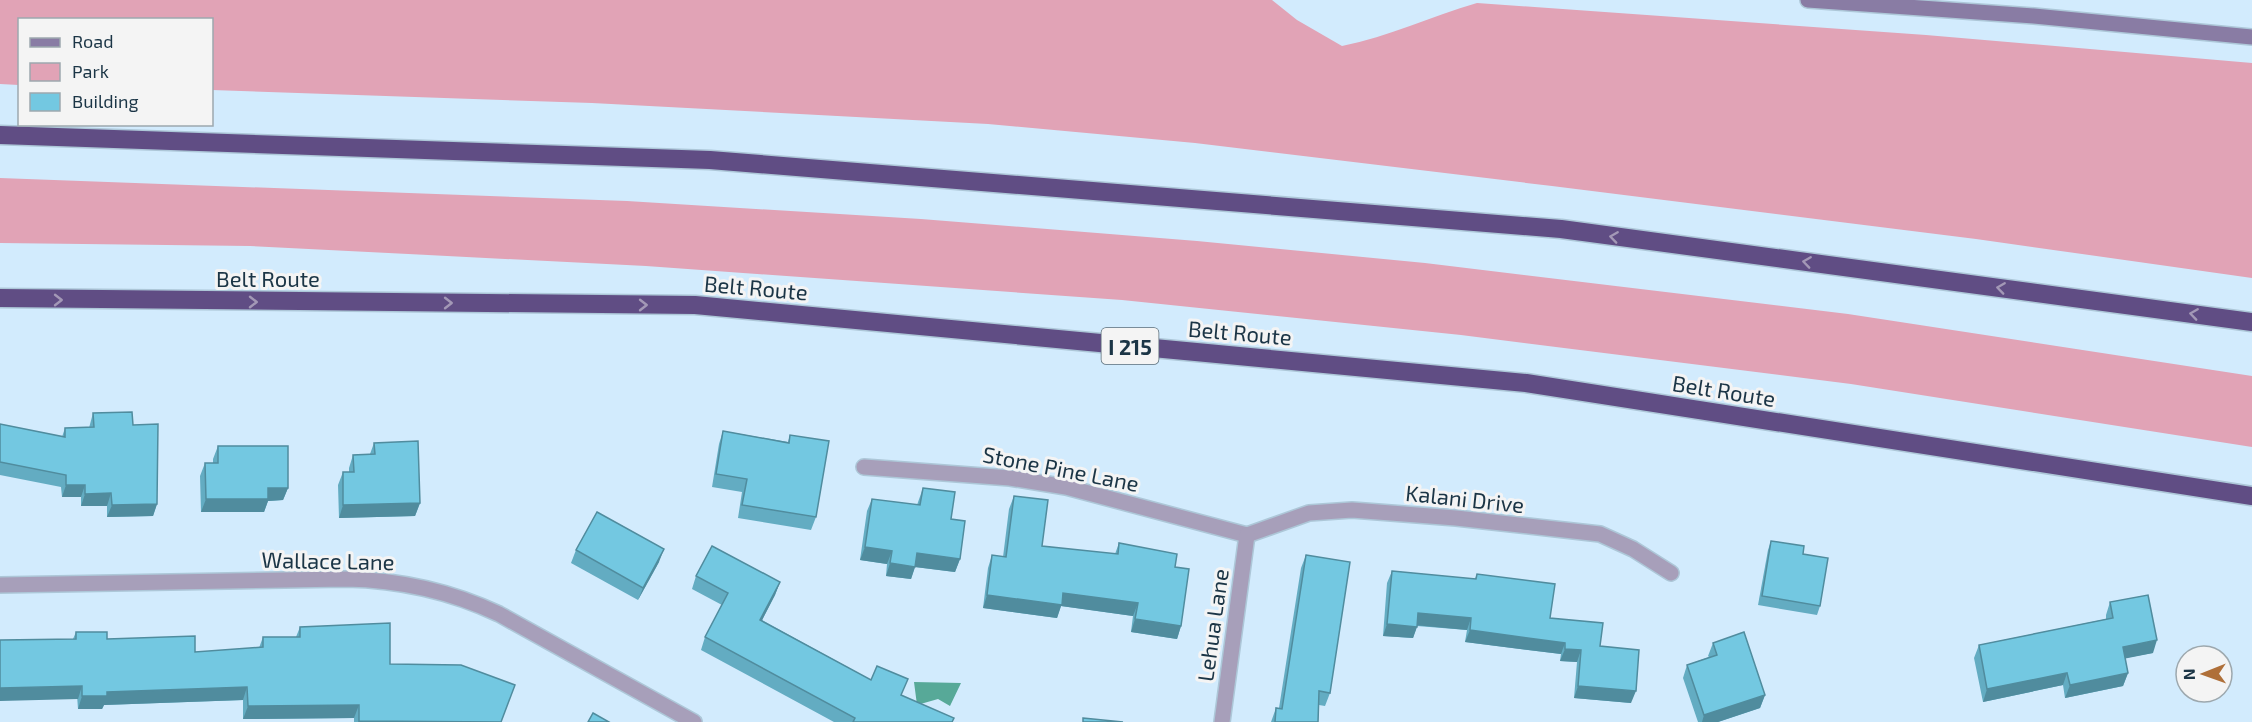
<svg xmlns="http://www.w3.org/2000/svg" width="2252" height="722" viewBox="0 0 2252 722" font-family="'Exo 2',sans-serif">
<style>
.green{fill:#e1a3b6}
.water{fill:#57a998}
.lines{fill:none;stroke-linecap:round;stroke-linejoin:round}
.street-casing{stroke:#adc7d8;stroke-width:18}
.secondary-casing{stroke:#adc7d8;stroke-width:18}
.highway-casing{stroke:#adc7d8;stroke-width:21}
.street{stroke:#a79fba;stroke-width:15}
.secondary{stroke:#897ca4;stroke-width:15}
.highway{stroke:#604d84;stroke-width:18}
.wall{fill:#63acc2}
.shaded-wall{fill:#508c9e}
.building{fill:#73c8e1;stroke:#508c9e;stroke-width:1.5}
.oneway{stroke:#a398b6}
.labels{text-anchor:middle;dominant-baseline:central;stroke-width:6;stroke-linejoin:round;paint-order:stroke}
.shield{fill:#f4f4f4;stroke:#5c6e7a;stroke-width:1.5}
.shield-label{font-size:21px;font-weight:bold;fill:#1b3546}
.street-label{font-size:22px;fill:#1b3546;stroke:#f4f4f4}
</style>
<rect width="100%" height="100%" fill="#d2ebfd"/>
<g class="green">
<path d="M 0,0 L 1272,0 L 1297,20 L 1342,46 C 1389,37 1431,16 1477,3 L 1926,35 L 2252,63 L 2252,278 L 1976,239 L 1552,186 L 1195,143 L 988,124 L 592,103 L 212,90 L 212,20 L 20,20 L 19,85 L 0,84 Z"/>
<path d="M 0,178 L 627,201 L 921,219 L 1197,241 L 1425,263 L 1848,314 L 2252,376 L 2252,447 L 1851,384 L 1461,335 L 1122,300 L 646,266 L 250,246 L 0,243 Z"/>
</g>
<path class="water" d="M 914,682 L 961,683 L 950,706 L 938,699 L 917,705 Z"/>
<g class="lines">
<g class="street-casing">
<g id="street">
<path d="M 864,467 L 1010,478 L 1066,487 L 1247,535"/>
<path d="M 1247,535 L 1309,513 L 1352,510 L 1456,518 L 1600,534 L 1633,549 L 1671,573"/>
<path d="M 0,585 L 346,579 C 400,580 450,591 499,614 L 694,722"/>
<path d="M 1222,722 L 1247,535"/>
</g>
</g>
<g class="secondary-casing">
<path id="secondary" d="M 1808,0 L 2034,16 L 2252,37"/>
</g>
<g class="highway-casing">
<g id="highway">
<path d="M 0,135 L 710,160 L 1561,229 L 2252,322"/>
<path d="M 0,298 L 695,305 L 1526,383 L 2252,496"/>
</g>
</g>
<use href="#street" class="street"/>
<use href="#secondary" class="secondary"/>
<use href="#highway" class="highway"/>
</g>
<g class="wall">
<path d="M 93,413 L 133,425 L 157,504 L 153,516 L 107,517 L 107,506 L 81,506 L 81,497 L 62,497 L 61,487 L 0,475 L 0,424 L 62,437 L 65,428 L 89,428 Z"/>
<path d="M 723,431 L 788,442 L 790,435 L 816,517 L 811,530 L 738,518 L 742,492 L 712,487 L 719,444 Z"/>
<path d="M 374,443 L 420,503 L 415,516 L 339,518 L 338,485 L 343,472 L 349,472 L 349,468 L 353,455 L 370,454 Z"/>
<path d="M 218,446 L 288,488 L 283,500 L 268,501 L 264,512 L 201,512 L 200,476 L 205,463 L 213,463 L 213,459 Z"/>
<path d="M 923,488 L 951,519 L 960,559 L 955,572 L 915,567 L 911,579 L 886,576 L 887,564 L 860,560 L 867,511 L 872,499 L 917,505 Z"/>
<path d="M 1014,496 L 1042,546 L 1115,554 L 1119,543 L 1175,567 L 1181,626 L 1177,639 L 1131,632 L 1133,616 L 1061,606 L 1057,618 L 983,608 L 988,568 L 992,555 L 1003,557 L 1009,509 Z"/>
<path d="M 1771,541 L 1820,606 L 1817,615 L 1758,605 L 1768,550 Z"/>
<path d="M 576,550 L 659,562 L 638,600 L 571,563 Z"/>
<path d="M 1306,555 L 1330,693 L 1325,706 L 1319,705 L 1318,722 L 1271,722 L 1276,708 L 1279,708 L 1301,568 Z"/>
<path d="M 1392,571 L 1475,579 L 1477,574 L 1550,618 L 1600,646 L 1631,703 L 1574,698 L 1577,662 L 1560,661 L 1561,654 L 1465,642 L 1467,630 L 1417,626 L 1413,638 L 1383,636 L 1387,583 Z"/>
<path d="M 696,576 L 780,582 L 775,595 L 762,620 L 871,680 L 953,722 L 834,722 L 701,650 L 705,637 L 722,605 L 692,589 Z"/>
<path d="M 2110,602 L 2153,653 L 2125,658 L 2128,673 L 2123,686 L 2065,698 L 2063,685 L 1983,702 L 1974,658 L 1979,645 L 2106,619 L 2106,615 Z"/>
<path d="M 300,627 L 390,664 L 501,722 L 354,722 L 354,718 L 243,719 L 243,700 L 104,705 L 102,709 L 78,709 L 73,639 L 76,632 L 107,639 L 195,652 L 259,648 L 263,637 L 296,637 Z"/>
<path d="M 1713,643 L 1765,695 L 1760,708 L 1718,722 L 1698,722 L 1683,678 L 1687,665 L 1709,657 L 1708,656 Z"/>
</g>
<g class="shaded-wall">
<path d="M 66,485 L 85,485 L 81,497 L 62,497 Z"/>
<path d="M 268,488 L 288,488 L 283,500 L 268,501 L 264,512 L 201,512 L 206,499 Z"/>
<path d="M 111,493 L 107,506 L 81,506 L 85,494 Z"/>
<path d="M 420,503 L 415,516 L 339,518 L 343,505 Z"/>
<path d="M 157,504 L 153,516 L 107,517 L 112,505 Z"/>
<path d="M 865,547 L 892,551 L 887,564 L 860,560 Z"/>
<path d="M 664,549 L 659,562 L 638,600 L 643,588 Z"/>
<path d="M 917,553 L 960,559 L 955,572 L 915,567 L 911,579 L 886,576 L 890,563 Z"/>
<path d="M 780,582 L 775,595 L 756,632 L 760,620 Z"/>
<path d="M 1063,593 L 1138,603 L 1133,616 L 1061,606 L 1057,618 L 983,608 L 987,595 Z"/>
<path d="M 1418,613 L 1471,618 L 1467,630 L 1414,625 Z"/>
<path d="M 1135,619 L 1181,626 L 1177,639 L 1131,632 Z"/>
<path d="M 1387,624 L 1417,627 L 1413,638 L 1383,636 Z"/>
<path d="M 1470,630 L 1565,643 L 1561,654 L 1465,642 Z"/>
<path d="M 2157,640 L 2153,653 L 2118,660 L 2123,647 Z"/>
<path d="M 1565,649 L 1581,650 L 1577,662 L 1560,661 Z"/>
<path d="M 2067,673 L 2063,685 L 1983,702 L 1987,689 Z"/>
<path d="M 2128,673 L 2123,686 L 2065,698 L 2070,685 Z"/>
<path d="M 82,686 L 78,699 L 0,701 L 0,688 Z"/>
<path d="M 1578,686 L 1636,691 L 1631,703 L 1574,698 Z"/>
<path d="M 247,687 L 243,700 L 104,705 L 102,709 L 78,709 L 82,696 L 107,692 Z"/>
<path d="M 1765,695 L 1760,708 L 1718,722 L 1702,722 L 1704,715 Z"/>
<path d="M 359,705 L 354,718 L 243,719 L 248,706 Z"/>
<path d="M 359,721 L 457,721 L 358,722 Z"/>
</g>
<g class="building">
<path d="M 132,412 L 133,425 L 158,424 L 157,504 L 112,505 L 111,493 L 85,494 L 85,485 L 66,485 L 66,475 L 0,462 L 0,424 L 65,437 L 65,428 L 94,427 L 93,413 Z"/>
<path d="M 723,431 L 789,443 L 790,435 L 829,441 L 816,517 L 742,505 L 747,479 L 716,474 Z"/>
<path d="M 418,441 L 420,503 L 343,505 L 343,472 L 354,472 L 353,455 L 375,454 L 374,443 Z"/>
<path d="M 218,446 L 288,446 L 288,488 L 268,488 L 268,499 L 206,499 L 205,463 L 218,463 Z"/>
<path d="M 923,488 L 955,492 L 951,519 L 965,521 L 960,559 L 917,553 L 915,567 L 890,563 L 892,551 L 865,547 L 872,499 L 920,505 Z"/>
<path d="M 1014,496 L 1048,500 L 1042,546 L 1118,554 L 1119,543 L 1177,554 L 1175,567 L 1189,569 L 1181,626 L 1135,619 L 1138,603 L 1063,593 L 1062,605 L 987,595 L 992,555 L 1006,557 Z"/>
<path d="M 597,512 L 664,549 L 643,588 L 576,550 Z"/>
<path d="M 1771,541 L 1804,546 L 1803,554 L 1828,558 L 1820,606 L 1762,596 Z"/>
<path d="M 712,546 L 780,582 L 760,620 L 871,680 L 877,666 L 908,679 L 901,695 L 954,718 L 952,722 L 853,722 L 855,718 L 705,637 L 728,593 L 696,576 Z"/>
<path d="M 1306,555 L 1350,562 L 1330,693 L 1319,691 L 1318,722 L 1275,722 L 1276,708 L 1282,709 Z"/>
<path d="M 1392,571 L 1476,579 L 1477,574 L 1555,584 L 1550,618 L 1603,623 L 1600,646 L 1639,650 L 1636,691 L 1578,686 L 1581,650 L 1565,649 L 1565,643 L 1470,630 L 1471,618 L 1418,613 L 1417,627 L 1387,624 Z"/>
<path d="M 2148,595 L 2157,640 L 2123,647 L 2128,673 L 2070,685 L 2067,673 L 1987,689 L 1979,645 L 2113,618 L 2110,602 Z"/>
<path d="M 390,623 L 390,664 L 461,665 L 515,685 L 501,722 L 359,721 L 359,705 L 248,706 L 247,687 L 107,692 L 107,696 L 82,696 L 82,686 L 0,688 L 0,640 L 76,639 L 76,632 L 107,632 L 107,639 L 195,636 L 195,652 L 263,647 L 263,637 L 300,637 L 300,627 Z"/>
<path d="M 1744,632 L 1765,695 L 1704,715 L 1687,665 L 1717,655 L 1713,643 Z"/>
<path d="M 593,713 L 609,722 L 588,722 Z"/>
<path d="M 1083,718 L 1123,722 L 1083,722 Z"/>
</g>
<defs><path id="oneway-chevron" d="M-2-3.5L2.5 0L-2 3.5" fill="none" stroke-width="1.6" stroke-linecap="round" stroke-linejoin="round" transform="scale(1.5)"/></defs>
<g class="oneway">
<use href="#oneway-chevron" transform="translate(1614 237) rotate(-172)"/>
<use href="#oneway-chevron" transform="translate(1807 262) rotate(-172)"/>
<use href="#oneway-chevron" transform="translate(2001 288) rotate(-172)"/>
<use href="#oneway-chevron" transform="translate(58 300)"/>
<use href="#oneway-chevron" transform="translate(253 302)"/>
<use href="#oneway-chevron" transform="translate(448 303)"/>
<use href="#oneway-chevron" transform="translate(643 305)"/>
<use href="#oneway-chevron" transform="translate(2194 314) rotate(-172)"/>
</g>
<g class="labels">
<rect class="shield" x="1101.5" y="328" width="57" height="36" rx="4.5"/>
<g class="shield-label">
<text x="1130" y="346">I 215</text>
</g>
<g class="street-label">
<text x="268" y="278">Belt Route</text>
<text transform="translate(756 287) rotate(5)">Belt Route</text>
<text transform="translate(1240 332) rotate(5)">Belt Route</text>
<text transform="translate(1724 390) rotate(9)">Belt Route</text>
<text transform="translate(1061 468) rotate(11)">Stone Pine Lane</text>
<text transform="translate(1465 498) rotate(6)">Kalani Drive</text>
<text transform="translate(328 560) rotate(1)">Wallace Lane</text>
<text transform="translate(1212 625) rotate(-82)">Lehua Lane</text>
</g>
</g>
<rect x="18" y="18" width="195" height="108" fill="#f4f4f4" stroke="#9da8ae" stroke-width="1.5"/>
<rect x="30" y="38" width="30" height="9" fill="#897ca4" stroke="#9da8ae" stroke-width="1.5"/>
<text x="72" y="48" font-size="18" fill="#1b3546">Road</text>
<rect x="30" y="63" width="30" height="18" fill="#e1a3b6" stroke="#9da8ae" stroke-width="1.5"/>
<text x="72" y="78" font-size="18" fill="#1b3546">Park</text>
<rect x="30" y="93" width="30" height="18" fill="#73c8e1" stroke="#9da8ae" stroke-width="1.5"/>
<text x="72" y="108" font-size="18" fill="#1b3546">Building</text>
<g transform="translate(2204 674) rotate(269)"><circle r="28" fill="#f4f4f4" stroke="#9da8ae" stroke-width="1.5"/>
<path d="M0-4.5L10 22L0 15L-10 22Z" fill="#af6f38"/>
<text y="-9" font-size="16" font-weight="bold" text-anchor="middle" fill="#1b3546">N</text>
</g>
</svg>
